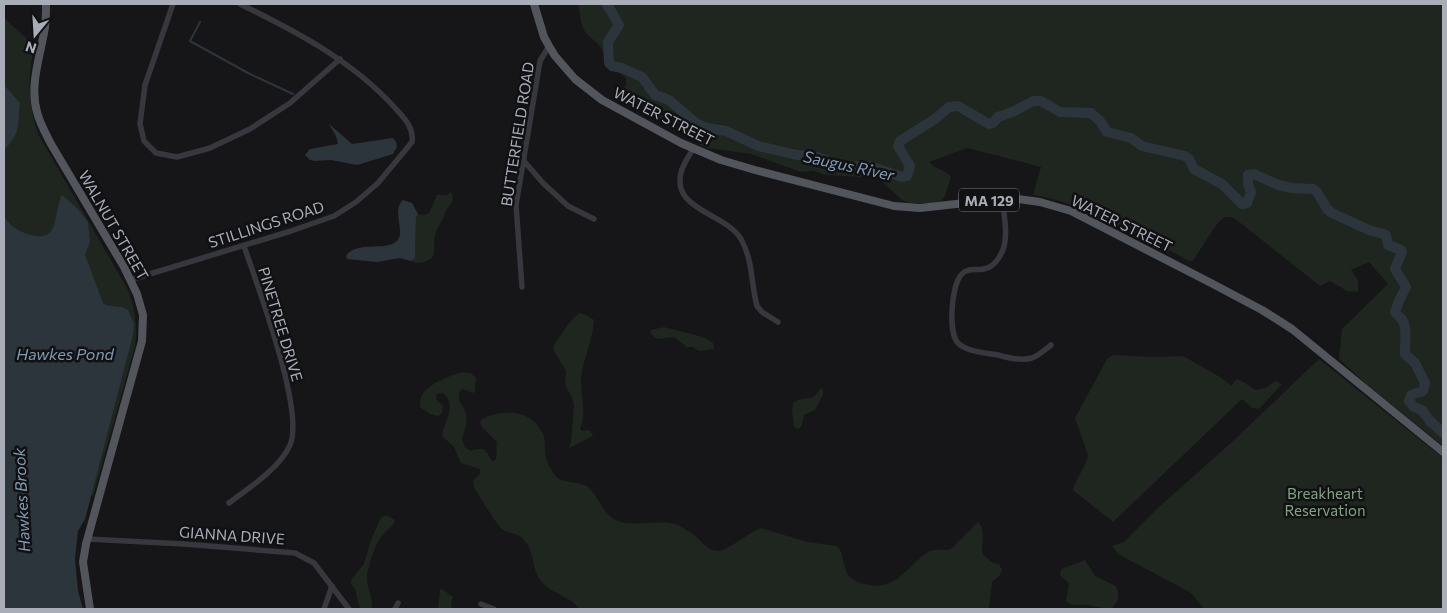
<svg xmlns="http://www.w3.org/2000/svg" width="1447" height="613" viewBox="0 0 1447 613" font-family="Commissioner,sans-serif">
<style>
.green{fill:#1e261f}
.water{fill:#2c353c}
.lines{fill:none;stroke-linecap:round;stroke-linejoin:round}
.stream{stroke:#2c353c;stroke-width:2}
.river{stroke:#2c353c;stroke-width:10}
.minor{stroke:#37383d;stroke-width:5.5}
.major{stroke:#53555c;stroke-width:8}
.labels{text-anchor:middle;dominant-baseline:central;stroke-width:5;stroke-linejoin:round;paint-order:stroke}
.shield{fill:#111113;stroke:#7b7e86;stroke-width:1}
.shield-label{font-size:14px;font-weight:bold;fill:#a8adb8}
.street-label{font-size:15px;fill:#a8adb8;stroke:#111113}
.park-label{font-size:15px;fill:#7fa381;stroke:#111113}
.water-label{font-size:16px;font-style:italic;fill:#7f9bb3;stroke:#111113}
</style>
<rect width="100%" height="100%" fill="#161618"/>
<g class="green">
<path d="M 578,4 L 1443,4 L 1443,446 L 1366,384 L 1339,359 L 1342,329 L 1388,284 L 1369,262 L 1351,270 L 1358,280 L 1358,292 L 1347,291 L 1330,281 L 1320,286 L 1234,218 C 1230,217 1226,216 1222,219 C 1216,223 1200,251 1194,259 L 1192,261 L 1189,261 L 1169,250 L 1168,254 C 1125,232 1082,202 1033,195 L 1041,167 L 967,148 L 929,162 C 934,169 945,169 951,177 L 945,196 L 941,201 L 935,203 L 909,203 L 902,200 L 878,178 L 826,175 L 813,171 L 801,172 L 751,154 L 707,148 L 700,145 L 690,136 L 646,111 L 620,98 L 619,94 L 626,85 L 626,78 C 620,71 610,71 604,64 C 608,44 589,41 583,28 C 580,21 580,11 578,4 Z"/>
<path d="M 4,18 L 34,45 C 28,81 27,98 38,134 L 127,288 C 135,308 138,324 135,346 L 93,496 L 4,447 Z"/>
<path d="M 451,192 C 457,203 447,205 445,213 C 443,221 437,227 435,235 C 433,243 436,250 432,258 C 425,262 418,265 411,261 L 415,250 L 416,218 L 418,214 L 424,215 L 429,213 L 437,195 L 447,195 Z"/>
<path d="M 579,313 L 586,315 L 594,320 C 593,341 582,360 581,381 C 581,396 587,415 580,428 L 582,431 L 590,430 L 593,436 L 569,448 L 571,442 L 574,405 L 572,398 L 565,384 L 566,371 L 554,351 L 553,346 L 569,323 Z"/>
<path d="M 664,327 L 699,336 L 707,339 L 713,343 L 714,349 L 699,351 L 693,347 L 687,347 L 674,337 L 657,339 L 650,333 L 651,330 Z"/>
<path d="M 1113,355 L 1154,357 L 1183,356 L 1220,377 L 1232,386 L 1234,381 L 1238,379 L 1256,390 L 1265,388 L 1276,381 L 1282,384 L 1259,409 L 1252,408 L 1242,399 L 1113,522 L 1073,490 C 1076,477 1086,468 1088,455 L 1075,418 L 1107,359 Z"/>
<path d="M 1319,359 L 1443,458 L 1443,609 L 1204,609 L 1191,593 L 1118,554 L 1112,546 L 1124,542 L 1160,506 L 1233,441 Z"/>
<path d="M 464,372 L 471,373 L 476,378 L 475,392 L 473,393 L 462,389 C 453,399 465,405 466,415 C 468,423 464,431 462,439 L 465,447 L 471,451 C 485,446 485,449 492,461 L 494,461 L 496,459 L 497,442 L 481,426 L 480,422 L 481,420 C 502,408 532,409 543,434 C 546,441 544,450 546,457 C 547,463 551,469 554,474 C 561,485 578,480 588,487 C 600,497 602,515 618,521 C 635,527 663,519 678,525 C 683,528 689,531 694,535 C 702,541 707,551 718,551 C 727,551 750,532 761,528 L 807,542 L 837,546 C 845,553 842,570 851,578 C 856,582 863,584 869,585 C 896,591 909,564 928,552 C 934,548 944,551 951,549 L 978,522 C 987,531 980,544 983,555 L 993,563 L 999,564 L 1002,570 L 1000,575 L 992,582 L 989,609 L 579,609 C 570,595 552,595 542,582 C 531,570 535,551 524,540 C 519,533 510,534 503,530 C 497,526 480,496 474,488 L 473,481 L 480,474 L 480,469 L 461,463 L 454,447 L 442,436 C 444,420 458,407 443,393 L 437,394 L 436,399 L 443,406 L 442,413 L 438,416 L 430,414 L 420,407 C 420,403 420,399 422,395 C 429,383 451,375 464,372 Z"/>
<path d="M 821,388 L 823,390 L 823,395 L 815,410 L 804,415 L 802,425 L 799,429 L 794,427 L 792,410 L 793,403 L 798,400 L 814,397 Z"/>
<path d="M 386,515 L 395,520 C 393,527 388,529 383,535 C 374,544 370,562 367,575 C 366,586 373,597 372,609 L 360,609 L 355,589 L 351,584 L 351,580 L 364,564 L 371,540 L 380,519 Z"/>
<path d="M 1085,560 L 1095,576 L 1116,586 C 1120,595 1119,603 1110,609 L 1086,605 L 1072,605 L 1066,601 L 1069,583 L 1060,575 L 1061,569 Z"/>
<path d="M 442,589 L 453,597 L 451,603 L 452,609 L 438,608 L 440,590 Z"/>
</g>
<g class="water">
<path d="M 601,4 L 611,4 L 619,19 L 619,25 C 613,18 603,11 601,4 Z"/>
<path d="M 4,85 L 20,103 C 17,125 22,132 4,150 Z"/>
<path d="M 329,124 L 352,144 L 393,138 L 396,142 L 397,147 L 393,154 L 357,165 L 331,160 L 315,161 L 310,160 L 305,155 L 310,149 L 338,144 L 336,136 Z"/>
<path d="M 62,195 L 78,209 L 88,222 L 90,242 L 85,255 L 103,303 C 110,309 120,304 128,310 L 134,324 L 133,335 L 88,508 L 85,519 L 78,531 L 75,559 L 78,591 L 83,609 L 4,609 L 4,217 C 7,220 9,223 12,226 C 21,233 46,244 53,228 C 57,218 57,204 62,195 Z"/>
<path d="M 403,200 L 412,203 L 418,214 L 416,218 L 415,258 L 411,261 L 400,258 L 377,262 L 347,259 L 346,256 C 357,240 385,252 397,241 C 406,232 391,211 403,200 Z"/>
</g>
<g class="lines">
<path class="stream" d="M 200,22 L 190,41 L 248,73 L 293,94"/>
<path class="river" d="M 607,4 L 619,25 L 608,42 L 609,63 L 612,66 L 622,68 L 642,77 L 655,95 L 669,100 L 697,124 L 707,128 L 726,131 L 758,146 L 797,155 L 818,157 L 837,165 L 848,167 L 863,166 L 872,167 L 902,177 L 907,176 L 910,166 L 898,146 L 900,141 L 935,119 L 949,107 L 958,106 L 989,124 L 993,123 L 998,117 L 1015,111 L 1033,101 L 1041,101 L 1060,112 L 1091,113 L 1100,121 L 1107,132 L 1131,138 L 1142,146 L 1185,156 L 1189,159 L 1194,169 L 1222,184 L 1242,204 L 1247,203 L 1251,192 L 1248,184 L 1248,175 L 1254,174 L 1278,185 L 1292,188 L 1313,189 L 1317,192 L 1327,209 L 1332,213 L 1369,230 L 1383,234 L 1386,235 L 1388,245 L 1401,250 L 1402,252 L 1395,269 L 1406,287 L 1399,301 L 1395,312 C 1397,316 1401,317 1403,321 C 1408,331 1404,343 1405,354 L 1415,363 L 1425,383 L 1423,391 L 1411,395 L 1409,401 L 1414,407 L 1422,410 L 1430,421 L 1443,433"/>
<g class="minor">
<path d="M 173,4 L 145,85 L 140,124 L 144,141 L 156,153 L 177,157 L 210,148 L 250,129 L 290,103 L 340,59"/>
<path d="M 693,149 C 689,155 685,162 682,169 C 668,210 726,213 741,239 C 753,260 751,284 757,306 L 762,312 L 778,322"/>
<path d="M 523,160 L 543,183 L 568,206 L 594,219"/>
<path d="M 1002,199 C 1004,214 1009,237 1002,252 C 989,280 972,263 962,274 C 951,284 948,333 958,343 C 967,352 986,353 998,355 C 1008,358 1021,361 1032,358 C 1038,356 1046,349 1051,345"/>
<path d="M 130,280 L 291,231 L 334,216 L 356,202 L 378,183 L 412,142 C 414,128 405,119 396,109 C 353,61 297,32 240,4"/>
<path d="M 522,287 L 516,205 L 540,61 L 549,46"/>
<path d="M 229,503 C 249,488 280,468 290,445 C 305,410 257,285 244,246"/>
<path d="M 87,539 L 184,544 L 295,553 L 314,563 L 349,609"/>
<path d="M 481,604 L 494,609"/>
<path d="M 324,609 L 332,586"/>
<path d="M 395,609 L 398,603"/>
</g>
<g class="major">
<path d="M 46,4 C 46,12 46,19 45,27 C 41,54 29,85 37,112 C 40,124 46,134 51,144 L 124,267 L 137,294 L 143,315 L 142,341 L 86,544 L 83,562 L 90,609"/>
<path d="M 534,4 L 544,37 L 549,46 L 555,56 L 575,79 L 602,100 L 681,143 L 721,160 L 755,170 L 894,206 L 920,208 L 1010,198 L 1040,202 L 1071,211 L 1211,283 L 1262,310 L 1292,329 L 1443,452"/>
</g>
</g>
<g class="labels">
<rect class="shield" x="959" y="188.5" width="60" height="23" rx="4"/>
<g class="shield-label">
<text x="989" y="200">MA 129</text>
</g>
<g class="street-label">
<text transform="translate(664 116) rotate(27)">WATER STREET</text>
<text transform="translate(517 134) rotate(-81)">BUTTERFIELD ROAD</text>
<text transform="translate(1122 223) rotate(26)">WATER STREET</text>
<text transform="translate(266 224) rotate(-18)">STILLINGS ROAD</text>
<text transform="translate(114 225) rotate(60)">WALNUT STREET</text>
<text transform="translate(281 324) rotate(73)">PINETREE DRIVE</text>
<text transform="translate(232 535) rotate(4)">GIANNA DRIVE</text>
</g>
<g class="park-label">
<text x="1325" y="493">Breakheart<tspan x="1325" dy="17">Reservation</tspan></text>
</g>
<g class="water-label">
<text transform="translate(849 165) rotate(12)">Saugus River</text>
<text x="65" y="353">Hawkes Pond</text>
<text transform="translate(21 500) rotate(-93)">Hawkes Brook</text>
</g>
</g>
<rect width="1447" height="613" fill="none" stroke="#a8adb8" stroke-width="10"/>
<g transform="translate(35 35) rotate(198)" stroke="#111113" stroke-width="4" paint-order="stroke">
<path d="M0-4L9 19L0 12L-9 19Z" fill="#a8adb8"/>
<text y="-8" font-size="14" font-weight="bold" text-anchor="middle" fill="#a8adb8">N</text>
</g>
</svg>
